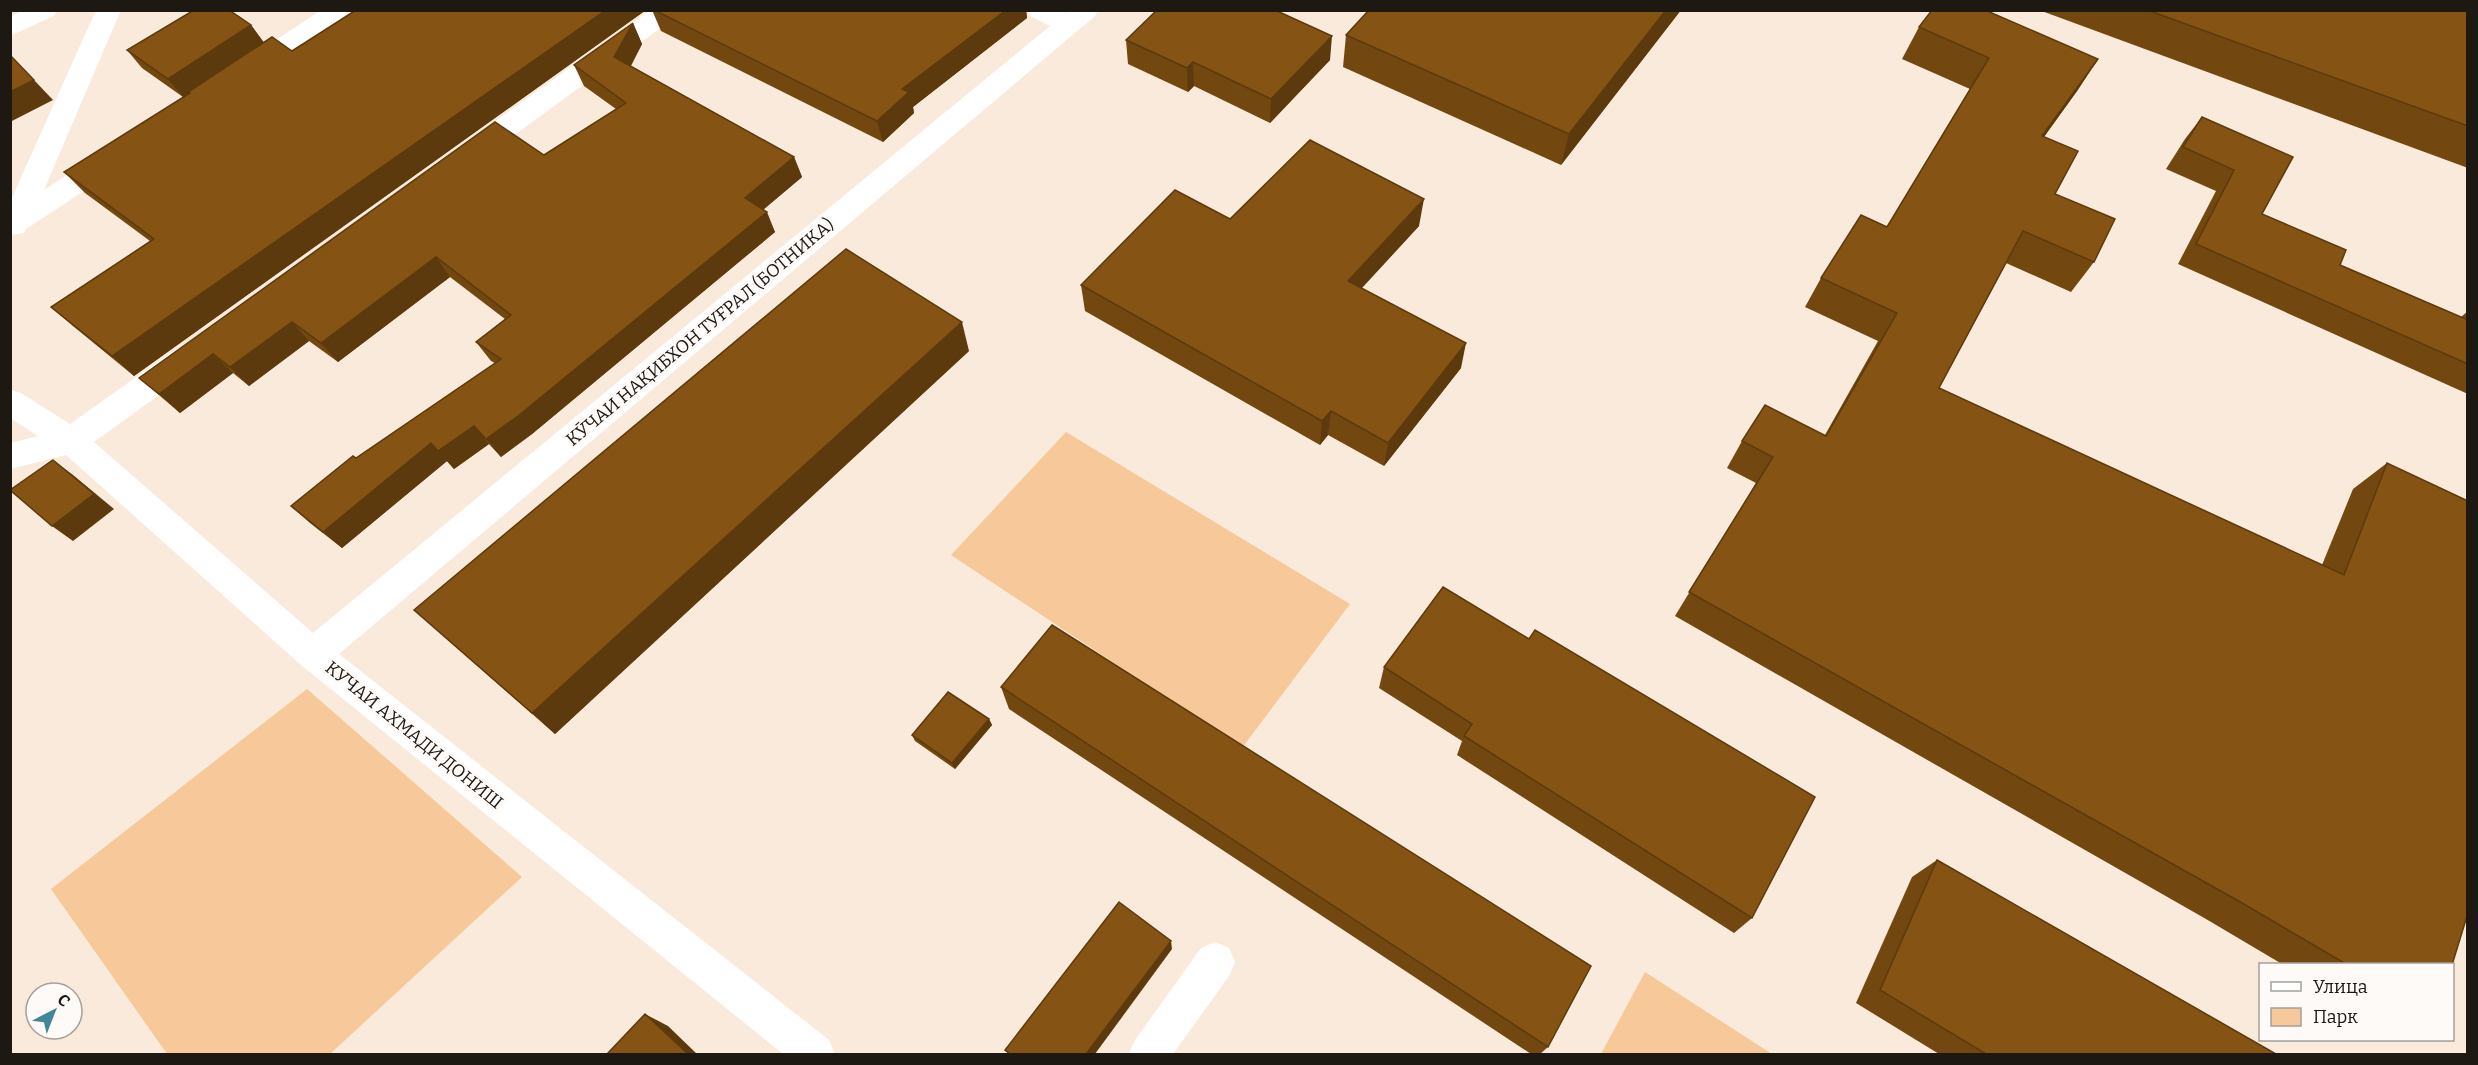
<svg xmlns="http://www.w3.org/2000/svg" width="2478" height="1065" viewBox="0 0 2478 1065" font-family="Bitter,serif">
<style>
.green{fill:#f7c899}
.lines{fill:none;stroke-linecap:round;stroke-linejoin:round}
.minor{fill:#fff;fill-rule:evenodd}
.wall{fill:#724710}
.shaded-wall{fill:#5d3a0d}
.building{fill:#855313;stroke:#5d3a0d;stroke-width:1.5}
.labels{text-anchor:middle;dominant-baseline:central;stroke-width:6;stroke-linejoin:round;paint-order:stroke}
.street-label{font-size:18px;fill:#1e1813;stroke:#fdfaf7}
</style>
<rect width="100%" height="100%" fill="#faeadb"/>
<g class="green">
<path d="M 1066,432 L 1350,604 L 1242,748 L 951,555 Z"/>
<path d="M 307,689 L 522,877 L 330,1054 L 167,1054 L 51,889 Z"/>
<path d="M 1645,972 L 1772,1054 L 1601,1054 Z"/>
</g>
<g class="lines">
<g class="minor">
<path d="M 23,10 L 57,10 L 54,16 L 10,36 L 10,17 Z"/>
<path d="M 96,10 L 121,10 L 44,190 L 102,152 L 112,149 L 122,152 L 126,159 L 122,166 L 26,229 L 24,233 L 10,235 L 10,202 Z"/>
<path d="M 321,10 L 352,10 L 349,16 L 258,76 L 249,79 L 240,76 L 236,70 L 240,64 Z"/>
<path d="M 650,10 L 680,10 L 677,16 L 479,161 L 469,164 L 459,161 L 455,154 L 459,147 Z"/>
<path d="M 1027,10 L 1060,10 L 1066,13 L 1069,10 L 1098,10 L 1095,16 L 339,654 L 829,1040 L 835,1054 L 783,1054 L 301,665 L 66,455 L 10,469 L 10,443 L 38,436 L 10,418 L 10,390 L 21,393 L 70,424 L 173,351 L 184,348 L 195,351 L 199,360 L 195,369 L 94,442 L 313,633 L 1050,26 L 1030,16 Z"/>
<path d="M 1215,942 L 1229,948 L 1235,962 L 1229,976 L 1173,1054 L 1129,1054 L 1135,1040 L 1201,948 Z"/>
</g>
</g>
<g class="wall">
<path d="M 352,10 L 646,10 L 134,376 L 73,326 L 51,307 L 150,241 L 85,193 L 64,172 L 190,94 L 183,97 L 142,68 L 127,50 L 251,25 L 264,43 L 292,51 L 353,12 Z"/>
<path d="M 652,10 L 1026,10 L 1027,18 L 913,107 L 914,113 L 883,142 L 661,31 Z"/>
<path d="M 1369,10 L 1681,10 L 1561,165 L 1343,67 L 1346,35 Z"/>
<path d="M 2039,10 L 2468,10 L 2468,168 Z"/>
<path d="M 633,23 L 642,44 L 631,66 L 794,157 L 802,177 L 763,210 L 775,232 L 532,434 L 501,457 L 489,444 L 454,469 L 447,461 L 342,548 L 310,523 L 291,506 L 356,458 L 495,363 L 491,361 L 476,342 L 505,319 L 450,277 L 338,362 L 309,341 L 249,386 L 233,373 L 180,413 L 139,378 L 544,155 L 616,109 L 584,86 L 574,65 Z"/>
<path d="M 1919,27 L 2098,59 L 2077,91 L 2044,137 L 2055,194 L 2094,262 L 2071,292 L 2006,263 L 1939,388 L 2322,565 L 2353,489 L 2387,463 L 2452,964 L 2282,964 L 2206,919 L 1675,616 L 1756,483 L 1727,468 L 1742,441 L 1825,435 L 1878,341 L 1805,307 L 1821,278 L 1887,227 L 1970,89 L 1902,59 Z"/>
<path d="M 1126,40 L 1330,60 L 1270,123 L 1194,86 L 1188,92 L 1128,64 Z"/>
<path d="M 2202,117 L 2262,214 L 2340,265 L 2461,317 L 2468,311 L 2468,394 L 2178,264 L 2216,191 L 2166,169 L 2185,139 Z"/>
<path d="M 1230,219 L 1419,226 L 1362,288 L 1461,368 L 1384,466 L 1328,435 L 1320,445 L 1085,311 L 1081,285 Z"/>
<path d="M 969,351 L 555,734 L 414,610 Z"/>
<path d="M 1443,587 L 1752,918 L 1734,933 L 1457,755 L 1462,741 L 1379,688 L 1384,667 Z"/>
<path d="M 1001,687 L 1548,1047 L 1540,1054 L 1531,1054 L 1009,709 Z"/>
<path d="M 989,719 L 992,725 L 955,769 L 915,741 L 912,735 Z"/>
<path d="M 1937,860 L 2276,1054 L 1939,1054 L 1856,1003 L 1912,877 Z"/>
</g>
<g class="shaded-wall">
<path d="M 606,10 L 646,10 L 134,376 L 112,356 Z"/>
<path d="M 1006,10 L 1026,10 L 1027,18 L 913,107 L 914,113 L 883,142 L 877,121 L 902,89 Z"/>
<path d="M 1666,10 L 1681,10 L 1561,165 L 1569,134 Z"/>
<path d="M 633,23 L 642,44 L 624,78 L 614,57 Z"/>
<path d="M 251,25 L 265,44 L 183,97 L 168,79 Z"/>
<path d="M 1332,36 L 1330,60 L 1270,123 L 1271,99 Z"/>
<path d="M 2098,59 L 2077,91 L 2022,167 L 2042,136 Z"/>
<path d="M 1193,62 L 1194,86 L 1188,92 L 1187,68 Z"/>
<path d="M 34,80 L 53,100 L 10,122 L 10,92 Z"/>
<path d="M 794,157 L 802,177 L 753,218 L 745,198 Z"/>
<path d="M 1424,199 L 1419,226 L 1345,306 L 1348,281 Z"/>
<path d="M 767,212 L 775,232 L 532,434 L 501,457 L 486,439 Z"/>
<path d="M 436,257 L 450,277 L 338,362 L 321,343 Z"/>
<path d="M 292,322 L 309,341 L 249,386 L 230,367 Z"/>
<path d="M 962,322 L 969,351 L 555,734 L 532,713 Z"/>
<path d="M 1466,343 L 1461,368 L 1384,466 L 1388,443 Z"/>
<path d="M 213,354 L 233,373 L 180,413 L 159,394 Z"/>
<path d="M 1331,411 L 1328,435 L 1320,445 L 1322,421 Z"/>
<path d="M 474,426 L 489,444 L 454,469 L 438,451 Z"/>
<path d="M 431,443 L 447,461 L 342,548 L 323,532 Z"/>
<path d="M 53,460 L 73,475 L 114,509 L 73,541 L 52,526 Z"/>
<path d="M 989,719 L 992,725 L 955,769 L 952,763 Z"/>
<path d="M 1171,941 L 1172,949 L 1095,1054 L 1086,1054 Z"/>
<path d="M 645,1014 L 668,1026 L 697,1054 L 688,1054 Z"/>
</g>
<g class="building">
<path d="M 194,10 L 229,10 L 251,25 L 168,79 L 127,50 Z"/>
<path d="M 356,10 L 606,10 L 112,356 L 51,307 L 154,239 L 64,172 L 190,93 L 188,92 L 272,37 L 292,51 Z"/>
<path d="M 654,10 L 1006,10 L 902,89 L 909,92 L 877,121 Z"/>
<path d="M 1157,10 L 1275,10 L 1332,36 L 1271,99 L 1193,62 L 1187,68 L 1126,40 Z"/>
<path d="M 1369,10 L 1666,10 L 1569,134 L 1346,35 Z"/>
<path d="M 1932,10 L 1985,10 L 2098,59 L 2042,136 L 2078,151 L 2055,194 L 2115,219 L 2094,262 L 2023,231 L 1939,388 L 2344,575 L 2387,463 L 2468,501 L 2468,913 L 2452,965 L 2452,964 L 2346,964 L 2242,903 L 1689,592 L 1773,457 L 1742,441 L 1765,405 L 1826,436 L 1897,313 L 1821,278 L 1861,215 L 1887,227 L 1989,58 L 1919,27 Z"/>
<path d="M 2147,10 L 2468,10 L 2468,126 Z"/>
<path d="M 633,23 L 614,57 L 794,157 L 745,198 L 767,212 L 518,416 L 486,439 L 474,426 L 438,451 L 431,443 L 323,532 L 291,506 L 353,456 L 356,458 L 501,359 L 476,342 L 511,315 L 436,257 L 321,343 L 292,322 L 230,367 L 213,354 L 159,394 L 139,378 L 495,122 L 544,155 L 626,103 L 574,65 Z"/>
<path d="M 10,55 L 34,80 L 10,92 Z"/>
<path d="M 2202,117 L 2293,157 L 2262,214 L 2346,250 L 2340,265 L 2468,320 L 2468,364 L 2196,244 L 2234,170 L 2183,147 Z"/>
<path d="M 1310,140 L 1424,199 L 1348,281 L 1466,343 L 1388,443 L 1331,411 L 1322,421 L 1081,285 L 1175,190 L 1230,219 Z"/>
<path d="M 846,249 L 962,322 L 532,713 L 414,610 Z"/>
<path d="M 53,460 L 94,494 L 52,526 L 10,490 Z"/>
<path d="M 1443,587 L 1529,639 L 1535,630 L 1815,797 L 1752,918 L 1464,736 L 1472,724 L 1384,667 Z"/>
<path d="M 1052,625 L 1591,966 L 1548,1047 L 1001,687 Z"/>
<path d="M 948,692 L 989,719 L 952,763 L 912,735 Z"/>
<path d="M 1937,860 L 2276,1054 L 1986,1054 L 1880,990 Z"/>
<path d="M 1119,902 L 1171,941 L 1086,1054 L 1010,1054 L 1005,1050 Z"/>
<path d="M 645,1014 L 688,1054 L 607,1054 Z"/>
</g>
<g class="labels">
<g class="street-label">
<text transform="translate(700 332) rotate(-40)">КӮЧАИ НАҚИБХОН ТУҒРАЛ (БОТНИКА)</text>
<text transform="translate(414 735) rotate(39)">КУЧАИ АХМАДИ ДОНИШ</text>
</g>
</g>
<rect width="2478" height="1065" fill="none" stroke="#1e1813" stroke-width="24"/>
<rect x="2259" y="963" width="195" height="78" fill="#fdfaf7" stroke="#a4a09c" stroke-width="1.5"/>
<rect x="2271" y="982" width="30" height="9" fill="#ffffff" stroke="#a4a09c" stroke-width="1.5"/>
<text x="2313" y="993" font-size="18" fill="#1e1813">Улица</text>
<rect x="2271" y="1008" width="30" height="18" fill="#f7c899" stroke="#a4a09c" stroke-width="1.5"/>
<text x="2313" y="1023" font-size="18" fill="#1e1813">Парк</text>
<g transform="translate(54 1011) rotate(42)"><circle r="28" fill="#fdfaf7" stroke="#a4a09c" stroke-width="1.5"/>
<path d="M0-4.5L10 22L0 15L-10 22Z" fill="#438697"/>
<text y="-9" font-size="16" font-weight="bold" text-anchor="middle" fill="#1e1813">С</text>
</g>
</svg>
